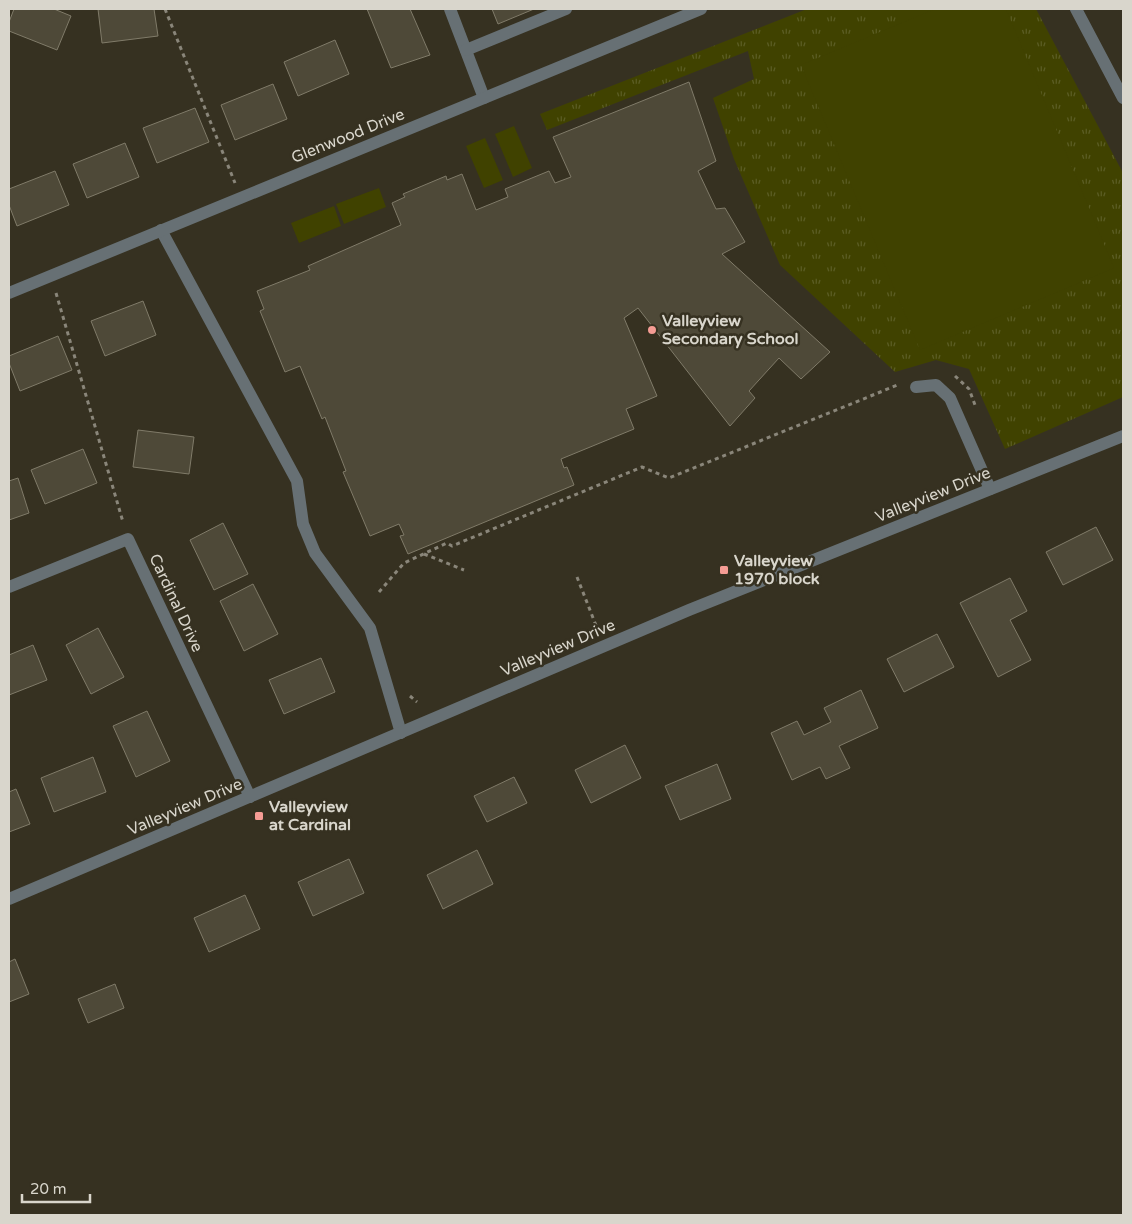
<svg xmlns="http://www.w3.org/2000/svg" width="1132" height="1224" viewBox="0 0 1132 1224" font-family="'Varela Round',sans-serif">
<style>
.grass{fill:url(#grass-tufts)}
.green{fill:#404200}
.building{fill:#4e4938;stroke:#807b69}
.lines{fill:none;stroke-linecap:round;stroke-linejoin:round}
.path{stroke:#8a867a;stroke-width:3;stroke-dasharray:4 4;stroke-linecap:butt}
.minor{stroke:#677074;stroke-width:12}
.poi-dot{fill:#f59c94;stroke:#363121;stroke-width:2}
.labels{text-anchor:middle;dominant-baseline:central;stroke-width:5;stroke-linejoin:round;paint-order:stroke}
.street-label{font-size:16px;fill:#d9d6cc;stroke:#363121}
.poi-label{font-size:16px;font-weight:bold;fill:#d9d6cc;stroke:#363121;text-anchor:start}
</style>
<defs>
<pattern id="grass-tufts" width="24" height="20" patternUnits="userSpaceOnUse" patternTransform="scale(1.25)"><rect width="24" height="20" fill="#404200"/><path d="M3 7l-1-3M5 7V3M7 7l1-3M15 17l-1-3M17 17v-4M19 17l1-3" fill="none" stroke="#5b5d24"/></pattern>
</defs>
<rect width="100%" height="100%" fill="#363121"/>
<path class="grass" d="M 807,9 L 1036,9 L 1123,173 L 1123,397 L 1005,449 L 969,369 L 936,360 L 895,372 L 780,265 L 734,159 L 713,98 L 754,79 L 748,51 L 547,130 L 540,114 Z"/>
<g class="green">
<path d="M 935,9 L 1006,9 L 1114,268 L 920,350 L 801,65 Z"/>
<path d="M 514,126 L 532,168 L 513,177 L 495,134 Z"/>
<path d="M 485,138 L 503,180 L 484,188 L 466,146 Z"/>
<path d="M 379,188 L 386,207 L 344,224 L 336,204 Z"/>
<path d="M 334,206 L 341,226 L 299,243 L 291,223 Z"/>
</g>
<g class="building">
<path d="M 14,9 L 54,9 L 71,16 L 57,50 L 9,31 L 9,22 Z"/>
<path d="M 98,9 L 154,9 L 158,36 L 102,43 Z"/>
<path d="M 367,9 L 410,9 L 430,55 L 391,68 Z"/>
<path d="M 492,9 L 534,9 L 498,24 Z"/>
<path d="M 335,40 L 349,74 L 298,96 L 284,62 Z"/>
<path d="M 689,82 L 716,161 L 698,171 L 716,209 L 725,208 L 745,242 L 722,254 L 830,352 L 801,379 L 779,358 L 749,391 L 755,398 L 730,426 L 638,308 L 624,318 L 657,396 L 626,409 L 634,429 L 561,459 L 564,468 L 567,467 L 574,485 L 408,554 L 400,536 L 404,535 L 399,524 L 370,536 L 343,472 L 346,471 L 325,417 L 322,419 L 300,366 L 285,372 L 260,311 L 264,309 L 257,291 L 310,270 L 308,266 L 401,225 L 392,203 L 405,197 L 403,194 L 446,176 L 447,180 L 462,174 L 476,210 L 508,197 L 505,189 L 549,171 L 555,183 L 571,177 L 553,137 Z"/>
<path d="M 273,84 L 287,119 L 235,140 L 221,105 Z"/>
<path d="M 195,108 L 209,142 L 157,163 L 143,128 Z"/>
<path d="M 125,143 L 139,177 L 87,198 L 73,164 Z"/>
<path d="M 55,171 L 69,205 L 17,226 L 9,205 L 9,189 Z"/>
<path d="M 143,301 L 156,335 L 105,356 L 91,321 Z"/>
<path d="M 58,336 L 72,370 L 20,391 L 9,363 L 9,356 Z"/>
<path d="M 138,430 L 194,437 L 189,474 L 133,467 Z"/>
<path d="M 83,449 L 97,483 L 45,504 L 31,470 Z"/>
<path d="M 18,478 L 29,513 L 9,520 L 9,481 Z"/>
<path d="M 223,523 L 248,574 L 214,590 L 190,540 Z"/>
<path d="M 1096,527 L 1113,560 L 1063,585 L 1046,552 Z"/>
<path d="M 1010,578 L 1027,611 L 1010,620 L 1031,660 L 998,677 L 960,603 Z"/>
<path d="M 253,584 L 278,634 L 244,651 L 220,601 Z"/>
<path d="M 98,628 L 124,677 L 91,694 L 66,645 Z"/>
<path d="M 937,634 L 954,667 L 904,692 L 887,659 Z"/>
<path d="M 33,645 L 47,680 L 9,695 L 9,655 Z"/>
<path d="M 321,658 L 335,692 L 284,714 L 269,680 Z"/>
<path d="M 861,690 L 878,728 L 839,746 L 850,768 L 826,779 L 820,767 L 792,780 L 771,733 L 797,721 L 804,735 L 831,722 L 824,708 Z"/>
<path d="M 147,711 L 170,761 L 136,777 L 113,726 Z"/>
<path d="M 625,745 L 641,778 L 591,803 L 575,770 Z"/>
<path d="M 93,757 L 106,792 L 54,812 L 41,778 Z"/>
<path d="M 717,764 L 731,799 L 680,820 L 665,786 Z"/>
<path d="M 514,777 L 527,803 L 487,822 L 474,796 Z"/>
<path d="M 16,789 L 30,824 L 9,832 L 9,792 Z"/>
<path d="M 477,850 L 493,884 L 443,909 L 427,875 Z"/>
<path d="M 349,859 L 364,893 L 313,916 L 298,882 Z"/>
<path d="M 245,895 L 260,929 L 209,952 L 194,918 Z"/>
<path d="M 15,959 L 29,994 L 9,1002 L 9,962 Z"/>
<path d="M 115,984 L 124,1008 L 88,1023 L 78,999 Z"/>
</g>
<g class="lines">
<g class="path">
<path d="M 165,9 L 235,183"/>
<path d="M 56,293 L 123,522"/>
<path d="M 955,376 L 969,389 L 975,405"/>
<path d="M 424,554 L 464,570"/>
<path d="M 577,577 L 597,628"/>
<path d="M 379,592 L 404,563 L 447,543 L 452,546 L 642,467 L 669,478 L 900,384"/>
<path d="M 410,696 L 417,702"/>
</g>
<g class="minor">
<path d="M 450,9 L 484,98"/>
<path d="M 1076,9 L 1123,98"/>
<path d="M 466,50 L 566,9"/>
<path d="M 161,230 L 297,481 L 303,524 L 315,553 L 370,628 L 401,733"/>
<path d="M 9,293 L 701,9"/>
<path d="M 916,387 L 936,385 L 950,398 L 990,489"/>
<path d="M 9,587 L 128,539 L 250,797"/>
<path d="M 9,899 L 689,610 L 1123,436"/>
</g>
</g>
<g class="poi-dot">
<circle cx="652" cy="330" r="5"/>
<rect x="719" y="565" width="10" height="10" rx="2.5"/>
<rect x="254" y="811" width="10" height="10" rx="2.5"/>
</g>
<g class="labels">
<g class="street-label">
<text transform="translate(348 136) rotate(-22)">Glenwood Drive</text>
<text transform="translate(933 495) rotate(-22)">Valleyview Drive</text>
<text transform="translate(176 603) rotate(65)">Cardinal Drive</text>
<text transform="translate(558 648) rotate(-23)">Valleyview Drive</text>
<text transform="translate(185 807) rotate(-23)">Valleyview Drive</text>
</g>
<g class="poi-label">
<text x="662" y="321">Valleyview<tspan x="662" dy="18">Secondary School</tspan></text>
<text x="734" y="561">Valleyview<tspan x="734" dy="18">1970 block</tspan></text>
<text x="269" y="807">Valleyview<tspan x="269" dy="18">at Cardinal</tspan></text>
</g>
</g>
<rect width="1132" height="1224" fill="none" stroke="#d9d6cc" stroke-width="20"/>
<path d="M22 1194v8h68v-8" fill="none" stroke="#d9d6cc" stroke-width="2.5"/>
<text x="30" y="1194" font-size="15" fill="#d9d6cc" stroke="#363121" stroke-width="4" paint-order="stroke">20 m</text>
</svg>
